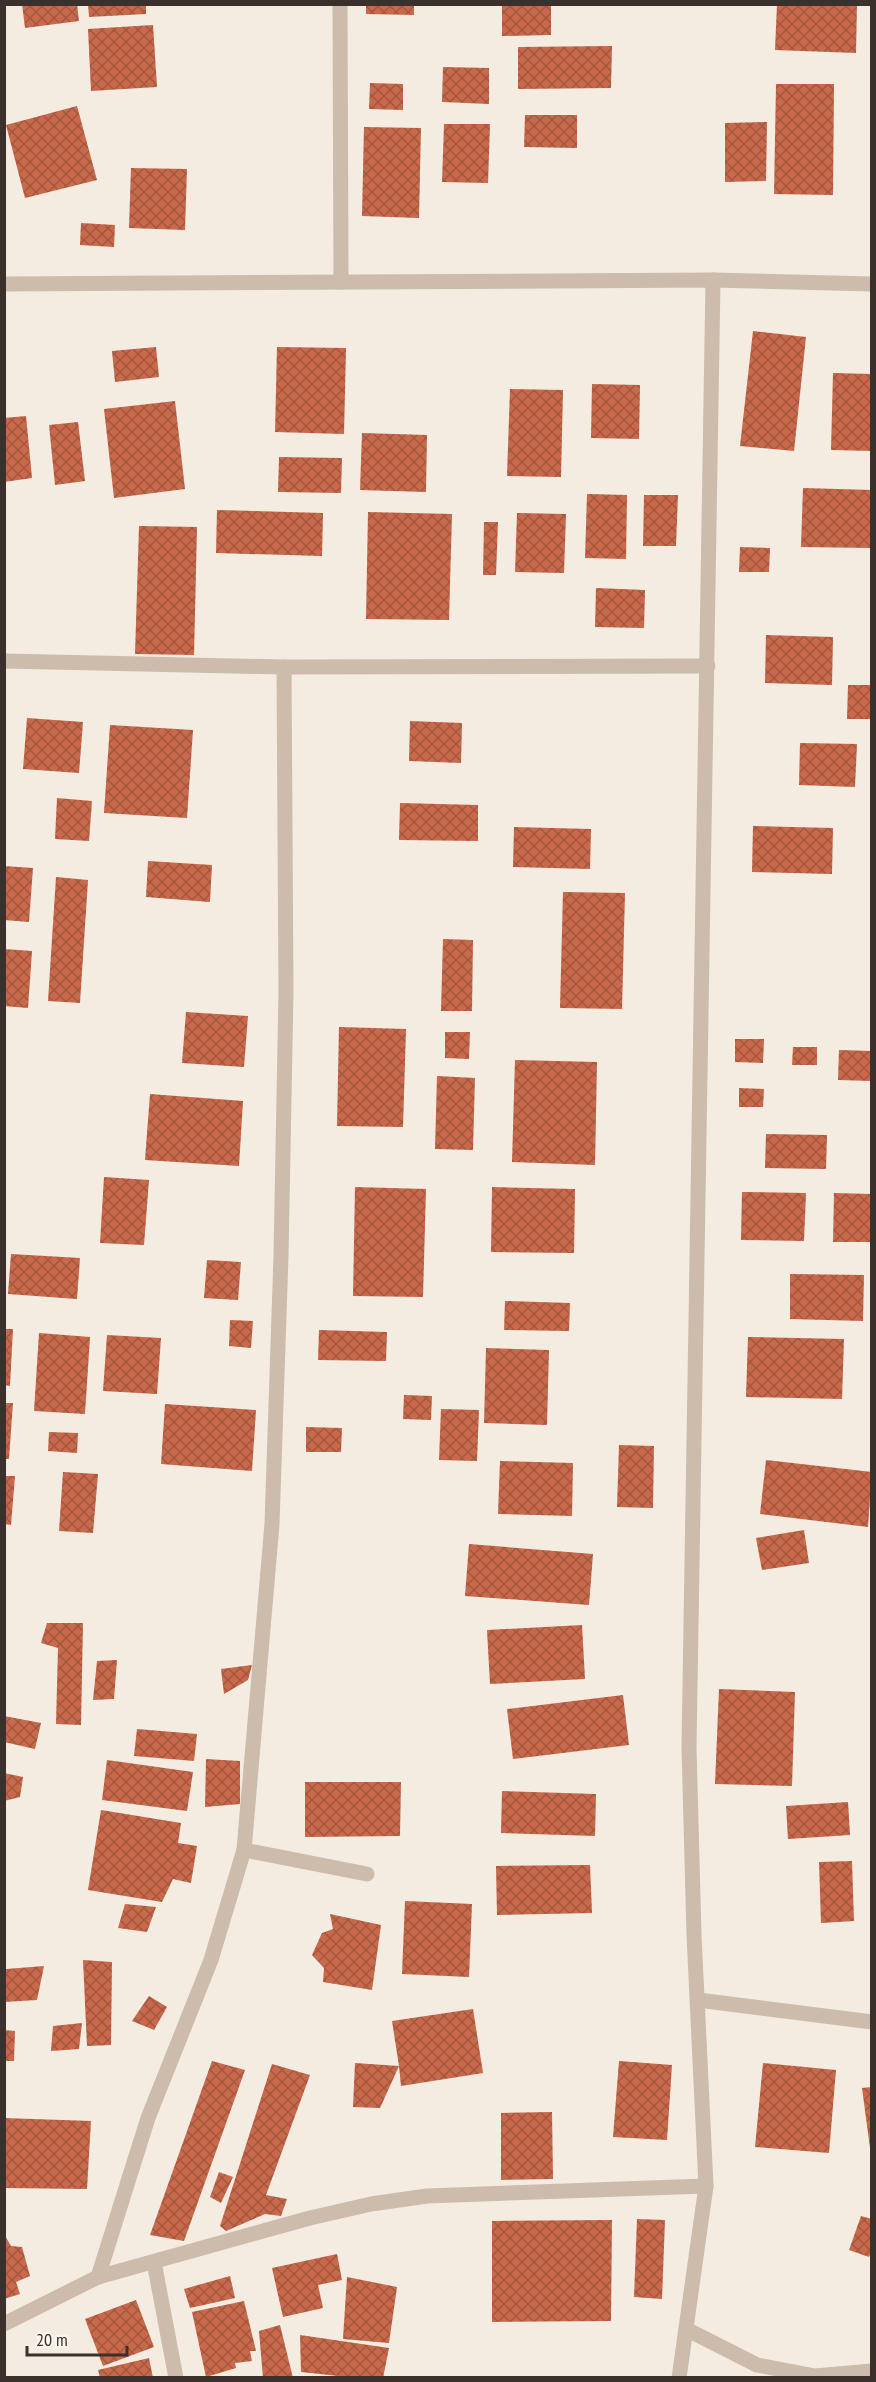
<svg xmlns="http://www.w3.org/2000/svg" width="876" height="2382" viewBox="0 0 876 2382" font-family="'PT Sans Narrow',sans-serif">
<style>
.building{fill:url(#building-cross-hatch)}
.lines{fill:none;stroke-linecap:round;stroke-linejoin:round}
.minor{stroke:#cdbbac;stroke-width:15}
</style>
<defs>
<pattern id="building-cross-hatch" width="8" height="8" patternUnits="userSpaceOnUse" patternTransform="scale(1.5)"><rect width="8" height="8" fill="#c8694b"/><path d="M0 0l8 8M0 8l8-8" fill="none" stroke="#a4573f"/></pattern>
</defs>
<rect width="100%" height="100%" fill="#f4ebe1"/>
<g class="building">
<path d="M 22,4 L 77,4 L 79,21 L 25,28 Z"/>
<path d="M 88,4 L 146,4 L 146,14 L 89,17 Z"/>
<path d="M 366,4 L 414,4 L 414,15 L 366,14 Z"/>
<path d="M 502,4 L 551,4 L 551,35 L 502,36 Z"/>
<path d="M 777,4 L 857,4 L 856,53 L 775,50 Z"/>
<path d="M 153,25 L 157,87 L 91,91 L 88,29 Z"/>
<path d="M 612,46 L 611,88 L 518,89 L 518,47 Z"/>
<path d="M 443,67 L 489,68 L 489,104 L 442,102 Z"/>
<path d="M 370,83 L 403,84 L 403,110 L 369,109 Z"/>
<path d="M 776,84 L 834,84 L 833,195 L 774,194 Z"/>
<path d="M 77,106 L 97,180 L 25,198 L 6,125 Z"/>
<path d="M 525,115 L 577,115 L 577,148 L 524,147 Z"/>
<path d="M 767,122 L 766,181 L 725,182 L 725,123 Z"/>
<path d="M 444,124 L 490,124 L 488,183 L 442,182 Z"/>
<path d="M 364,127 L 421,128 L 419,218 L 362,216 Z"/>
<path d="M 131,168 L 187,169 L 185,230 L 129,228 Z"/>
<path d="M 81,223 L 115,225 L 114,247 L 80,245 Z"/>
<path d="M 753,331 L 806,337 L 794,451 L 740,446 Z"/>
<path d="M 156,347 L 159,377 L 115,382 L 112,351 Z"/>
<path d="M 277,347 L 346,348 L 344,434 L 275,432 Z"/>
<path d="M 833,373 L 872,374 L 872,451 L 831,450 Z"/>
<path d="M 592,384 L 640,385 L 639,439 L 591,438 Z"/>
<path d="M 510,389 L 563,390 L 561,477 L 507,476 Z"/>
<path d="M 175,401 L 185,489 L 114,498 L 104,409 Z"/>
<path d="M 26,416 L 32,478 L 4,482 L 4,418 Z"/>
<path d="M 78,422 L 85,481 L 55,485 L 49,425 Z"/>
<path d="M 362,433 L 427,435 L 426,492 L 360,490 Z"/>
<path d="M 279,457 L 342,458 L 341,493 L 278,492 Z"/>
<path d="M 803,488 L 872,490 L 872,548 L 801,547 Z"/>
<path d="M 587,494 L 627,495 L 626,559 L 585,558 Z"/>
<path d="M 644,495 L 678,495 L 676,546 L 643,546 Z"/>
<path d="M 217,510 L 323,513 L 322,556 L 216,553 Z"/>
<path d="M 368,512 L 452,514 L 449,620 L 366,619 Z"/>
<path d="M 517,513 L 566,514 L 564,573 L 515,572 Z"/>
<path d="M 484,522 L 498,522 L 496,575 L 483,575 Z"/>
<path d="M 139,526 L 197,527 L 194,655 L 135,654 Z"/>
<path d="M 740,547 L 770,548 L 769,572 L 739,572 Z"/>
<path d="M 596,588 L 645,590 L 644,628 L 595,627 Z"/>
<path d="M 766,635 L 833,637 L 832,685 L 765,683 Z"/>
<path d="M 848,685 L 872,685 L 872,719 L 847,719 Z"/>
<path d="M 27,718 L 83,722 L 79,773 L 23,769 Z"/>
<path d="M 410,721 L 462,723 L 461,763 L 409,761 Z"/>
<path d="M 110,725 L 193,730 L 187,818 L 104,813 Z"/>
<path d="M 800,743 L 857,744 L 855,787 L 799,785 Z"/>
<path d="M 57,798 L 92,801 L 89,841 L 55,839 Z"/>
<path d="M 400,803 L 478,805 L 478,841 L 399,840 Z"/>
<path d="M 753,826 L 833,828 L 832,874 L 752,872 Z"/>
<path d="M 514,827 L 591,829 L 590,869 L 513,867 Z"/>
<path d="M 148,861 L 212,865 L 210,902 L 146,897 Z"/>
<path d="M 4,866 L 33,868 L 29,922 L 4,920 Z"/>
<path d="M 56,877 L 88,880 L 80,1003 L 48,1001 Z"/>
<path d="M 563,892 L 625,893 L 622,1009 L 560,1008 Z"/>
<path d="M 443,939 L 473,940 L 472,1011 L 441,1011 Z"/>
<path d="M 4,949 L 32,951 L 28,1008 L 4,1006 Z"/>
<path d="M 186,1012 L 248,1016 L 244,1067 L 182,1063 Z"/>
<path d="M 339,1027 L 406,1029 L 403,1127 L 337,1126 Z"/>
<path d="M 445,1032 L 470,1032 L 469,1059 L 445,1058 Z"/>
<path d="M 735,1039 L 764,1039 L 763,1063 L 735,1062 Z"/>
<path d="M 793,1047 L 817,1047 L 817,1065 L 792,1065 Z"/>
<path d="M 839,1050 L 872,1051 L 872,1081 L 838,1080 Z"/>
<path d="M 515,1060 L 597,1062 L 595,1165 L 512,1162 Z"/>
<path d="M 437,1076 L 475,1078 L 473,1150 L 435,1149 Z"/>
<path d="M 739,1088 L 764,1089 L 763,1107 L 739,1107 Z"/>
<path d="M 150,1094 L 243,1101 L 239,1166 L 145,1160 Z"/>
<path d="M 766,1134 L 827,1135 L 826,1169 L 765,1168 Z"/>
<path d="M 104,1177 L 149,1180 L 144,1245 L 100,1243 Z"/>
<path d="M 355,1187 L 426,1189 L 423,1297 L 353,1296 Z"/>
<path d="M 492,1187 L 575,1189 L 574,1253 L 491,1252 Z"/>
<path d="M 742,1192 L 806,1193 L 804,1241 L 741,1240 Z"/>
<path d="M 834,1193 L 872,1194 L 871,1242 L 833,1242 Z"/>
<path d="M 11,1254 L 80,1258 L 77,1299 L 8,1294 Z"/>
<path d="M 207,1260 L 241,1262 L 238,1300 L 204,1298 Z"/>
<path d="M 790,1274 L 864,1275 L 863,1321 L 790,1319 Z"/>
<path d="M 505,1301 L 570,1303 L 569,1331 L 504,1330 Z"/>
<path d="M 230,1320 L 253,1321 L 251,1348 L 229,1346 Z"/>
<path d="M 4,1329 L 13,1329 L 10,1386 L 4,1385 Z"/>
<path d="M 319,1330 L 387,1332 L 386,1361 L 318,1360 Z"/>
<path d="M 39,1333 L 90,1337 L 85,1414 L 34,1411 Z"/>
<path d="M 107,1335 L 161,1338 L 157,1394 L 103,1391 Z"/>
<path d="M 748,1337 L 844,1339 L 842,1399 L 746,1397 Z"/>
<path d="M 486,1348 L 549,1350 L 547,1425 L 484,1423 Z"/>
<path d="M 404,1395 L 432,1396 L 431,1420 L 403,1419 Z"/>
<path d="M 4,1403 L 13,1403 L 9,1459 L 4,1459 Z"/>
<path d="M 165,1404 L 256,1410 L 252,1471 L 161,1464 Z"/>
<path d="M 441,1409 L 479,1410 L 477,1461 L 439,1460 Z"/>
<path d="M 306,1427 L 342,1428 L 341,1452 L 306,1452 Z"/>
<path d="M 49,1432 L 78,1433 L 77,1453 L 48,1451 Z"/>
<path d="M 619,1445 L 654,1446 L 653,1508 L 617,1507 Z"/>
<path d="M 766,1460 L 872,1472 L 868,1527 L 760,1514 Z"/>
<path d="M 500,1461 L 573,1463 L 572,1516 L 498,1514 Z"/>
<path d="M 63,1472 L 98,1474 L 93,1533 L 59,1531 Z"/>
<path d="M 4,1476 L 15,1476 L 11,1525 L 4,1524 Z"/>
<path d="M 804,1530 L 809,1563 L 762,1570 L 756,1538 Z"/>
<path d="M 469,1544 L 593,1554 L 589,1605 L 465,1596 Z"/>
<path d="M 47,1623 L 83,1623 L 81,1725 L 56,1724 L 58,1648 L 41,1643 Z"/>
<path d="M 582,1625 L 585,1679 L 490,1684 L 487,1630 Z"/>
<path d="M 117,1660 L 114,1699 L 93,1700 L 97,1661 Z"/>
<path d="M 252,1665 L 248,1680 L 224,1694 L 221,1669 Z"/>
<path d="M 719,1689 L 795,1692 L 792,1786 L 715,1784 Z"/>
<path d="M 623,1695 L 629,1745 L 513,1759 L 507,1709 Z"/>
<path d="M 4,1716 L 41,1723 L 35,1749 L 4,1742 Z"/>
<path d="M 137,1729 L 197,1734 L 194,1761 L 134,1756 Z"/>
<path d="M 206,1759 L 240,1761 L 240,1804 L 205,1807 Z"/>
<path d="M 107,1760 L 193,1772 L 187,1811 L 102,1800 Z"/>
<path d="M 4,1773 L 23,1777 L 20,1797 L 4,1801 Z"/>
<path d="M 305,1782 L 401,1782 L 400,1836 L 305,1837 Z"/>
<path d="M 502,1791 L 596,1794 L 595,1836 L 501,1833 Z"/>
<path d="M 848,1802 L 850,1835 L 788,1839 L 786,1806 Z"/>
<path d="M 101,1810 L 181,1823 L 178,1843 L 197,1846 L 191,1883 L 173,1879 L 162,1902 L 88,1890 Z"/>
<path d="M 852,1861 L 854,1921 L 821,1923 L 819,1862 Z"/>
<path d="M 590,1865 L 592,1913 L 497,1915 L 496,1866 Z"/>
<path d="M 405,1901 L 472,1904 L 469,1977 L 402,1974 Z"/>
<path d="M 125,1904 L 156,1907 L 147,1932 L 118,1928 Z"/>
<path d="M 330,1914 L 381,1925 L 372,1990 L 323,1982 L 324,1968 L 312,1955 L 322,1933 L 333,1929 Z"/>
<path d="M 83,1960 L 112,1962 L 111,2045 L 87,2046 Z"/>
<path d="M 44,1966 L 37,2000 L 4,2002 L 6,1969 Z"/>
<path d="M 149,1996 L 167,2007 L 154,2030 L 132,2021 Z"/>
<path d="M 473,2009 L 483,2073 L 401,2086 L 399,2066 L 380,2108 L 353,2107 L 355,2063 L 399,2066 L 392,2021 Z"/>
<path d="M 82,2023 L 79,2049 L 51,2051 L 53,2026 Z"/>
<path d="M 4,2030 L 15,2031 L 14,2061 L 4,2061 Z"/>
<path d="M 212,2061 L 245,2070 L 184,2241 L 150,2235 Z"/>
<path d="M 619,2061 L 672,2065 L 667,2140 L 613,2137 Z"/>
<path d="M 763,2063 L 836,2070 L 829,2153 L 755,2147 Z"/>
<path d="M 272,2064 L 310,2075 L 266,2195 L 287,2199 L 281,2216 L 265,2214 L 226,2231 L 220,2226 Z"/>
<path d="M 872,2087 L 872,2148 L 870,2148 L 862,2088 Z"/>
<path d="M 552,2112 L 553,2179 L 501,2180 L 501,2113 Z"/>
<path d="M 4,2118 L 91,2121 L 87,2189 L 4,2188 Z"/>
<path d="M 219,2172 L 233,2177 L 221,2203 L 210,2197 Z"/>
<path d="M 861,2216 L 872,2219 L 872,2250 L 869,2257 L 849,2250 Z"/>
<path d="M 637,2219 L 665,2220 L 662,2299 L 634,2297 Z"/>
<path d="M 612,2220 L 611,2321 L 492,2322 L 492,2221 Z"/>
<path d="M 4,2234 L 11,2246 L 22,2247 L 30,2276 L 16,2282 L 20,2294 L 4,2299 Z"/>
<path d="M 337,2254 L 342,2280 L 318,2285 L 323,2308 L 283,2317 L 272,2268 Z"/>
<path d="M 230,2276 L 235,2298 L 190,2308 L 184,2289 Z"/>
<path d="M 347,2277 L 397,2287 L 389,2343 L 343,2339 Z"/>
<path d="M 136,2300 L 154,2347 L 103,2366 L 85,2319 Z"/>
<path d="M 244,2301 L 256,2351 L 250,2351 L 252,2361 L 235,2363 L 236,2368 L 206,2377 L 192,2312 Z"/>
<path d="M 280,2325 L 293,2378 L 263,2378 L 259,2331 Z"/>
<path d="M 300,2335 L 389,2348 L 383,2378 L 357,2378 L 301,2372 Z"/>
<path d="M 149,2358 L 153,2378 L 100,2378 L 98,2370 Z"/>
</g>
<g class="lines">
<g class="minor">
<path d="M 340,4 L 341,282"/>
<path d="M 4,284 L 713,280 L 872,284"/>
<path d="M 4,661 L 284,667 L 708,666"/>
<path d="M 244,1850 L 367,1874"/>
<path d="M 698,2000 L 872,2022"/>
<path d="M 154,2262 L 176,2378"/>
<path d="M 98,2277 L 148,2118 L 211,1960 L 244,1850 L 272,1524 L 281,1256 L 286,992 L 284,667"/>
<path d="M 4,2324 L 98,2277 L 310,2218 L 371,2204 L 427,2196 L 706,2186"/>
<path d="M 686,2329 L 757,2365 L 815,2376 L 872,2371"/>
<path d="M 679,2378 L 706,2186 L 694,1935 L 689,1747 L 713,280"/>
</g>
</g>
<rect width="876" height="2382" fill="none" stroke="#3b302b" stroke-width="12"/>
<path d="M27 2346v9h100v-9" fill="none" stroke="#3b302b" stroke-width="3"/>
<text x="36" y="2346" font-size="18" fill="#3b302b" stroke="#fbf5ee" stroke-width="4.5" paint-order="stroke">20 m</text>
</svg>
